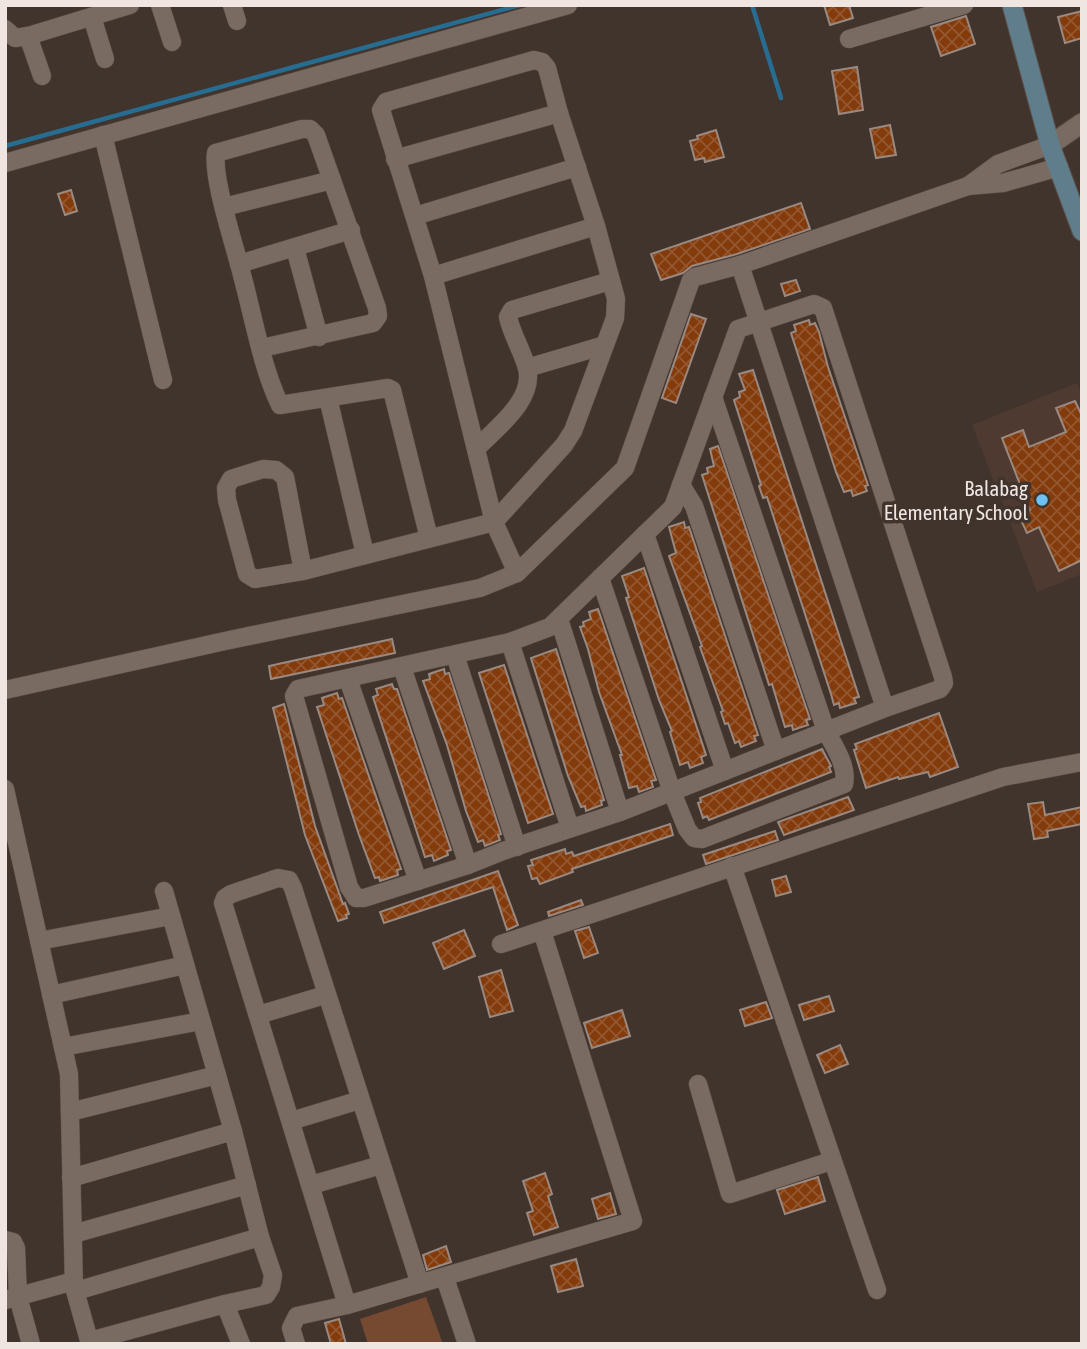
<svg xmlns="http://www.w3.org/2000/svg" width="1087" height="1349" viewBox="0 0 1087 1349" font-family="'Asap Condensed',sans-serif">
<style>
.built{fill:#4e3a30}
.park{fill:#764931}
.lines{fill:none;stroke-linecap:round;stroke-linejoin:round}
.stream{stroke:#276d92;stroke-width:4.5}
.building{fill:url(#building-cross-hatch);stroke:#998981;stroke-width:2}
.minor-casing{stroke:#5b504a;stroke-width:19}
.tertiary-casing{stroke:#5b504a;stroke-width:21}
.secondary-casing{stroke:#5b504a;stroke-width:21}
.minor{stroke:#796a62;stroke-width:18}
.tertiary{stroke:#796a62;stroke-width:19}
.secondary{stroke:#5f7d8b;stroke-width:19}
.poi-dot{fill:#6ec2f3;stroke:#41342d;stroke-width:2.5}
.labels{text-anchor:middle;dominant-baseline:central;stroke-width:7;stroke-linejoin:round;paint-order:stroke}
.poi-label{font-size:21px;fill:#efe6e2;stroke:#41342d;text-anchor:end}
</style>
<defs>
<pattern id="building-cross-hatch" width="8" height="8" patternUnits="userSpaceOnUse" patternTransform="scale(1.75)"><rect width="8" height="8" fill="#833b0c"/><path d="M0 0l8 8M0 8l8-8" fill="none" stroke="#95572f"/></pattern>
</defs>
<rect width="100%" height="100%" fill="#41342d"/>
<path class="built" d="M 1077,383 L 1082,395 L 1082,574 L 1037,592 L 972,425 Z"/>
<path class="park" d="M 426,1297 L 443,1344 L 368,1344 L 360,1319 Z"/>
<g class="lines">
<g class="stream">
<path d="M 752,5 L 781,98"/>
<path d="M 5,146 L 520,5"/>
</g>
</g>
<g class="building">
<path d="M 824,5 L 849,5 L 853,18 L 830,25 Z"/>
<path d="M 1082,11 L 1082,38 L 1065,43 L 1058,17 Z"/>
<path d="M 966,16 L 975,44 L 941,56 L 931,27 Z"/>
<path d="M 857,67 L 863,110 L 839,114 L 832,71 Z"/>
<path d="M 890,125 L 896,155 L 876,158 L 870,129 Z"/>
<path d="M 716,130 L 724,157 L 705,162 L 704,158 L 695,160 L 690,141 L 698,139 L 697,136 Z"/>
<path d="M 71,190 L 77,211 L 65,215 L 58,194 Z"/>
<path d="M 801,203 L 810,229 L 737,254 L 692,266 L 683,273 L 661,280 L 651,254 Z"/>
<path d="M 796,280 L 800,291 L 785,296 L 781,284 Z"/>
<path d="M 691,314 L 706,319 L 676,403 L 662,398 Z"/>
<path d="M 809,320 L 810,325 L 815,323 L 819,332 L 828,367 L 868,485 L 865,486 L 867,491 L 853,496 L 851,490 L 844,492 L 836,472 L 791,333 L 796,331 L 794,325 Z"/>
<path d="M 753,370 L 859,697 L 854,698 L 856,703 L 840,708 L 839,703 L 834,705 L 831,694 L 767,497 L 763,498 L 759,486 L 761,485 L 734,400 L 740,397 L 739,392 L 745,390 L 739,374 Z"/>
<path d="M 1075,401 L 1082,416 L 1082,560 L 1059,571 L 1039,527 L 1027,533 L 1019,516 L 1030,510 L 1002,438 L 1023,430 L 1029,447 L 1066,432 L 1056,408 Z"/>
<path d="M 718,446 L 810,719 L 806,720 L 808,725 L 793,730 L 792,725 L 785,727 L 772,684 L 769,685 L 702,475 L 708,473 L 707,468 L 714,466 L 710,449 Z"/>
<path d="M 684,522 L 685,528 L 689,527 L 758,735 L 754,736 L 756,741 L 741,747 L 739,741 L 735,743 L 728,723 L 725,724 L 721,712 L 723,711 L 700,647 L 702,646 L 669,556 L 676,553 L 669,527 Z"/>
<path d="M 644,568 L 706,755 L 701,757 L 703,763 L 690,768 L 688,762 L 680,765 L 670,732 L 672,731 L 659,700 L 626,598 L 629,597 L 622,576 Z"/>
<path d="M 598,609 L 656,780 L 651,781 L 653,787 L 639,792 L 637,786 L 629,788 L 620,755 L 622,755 L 599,692 L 588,649 L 580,627 L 584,626 L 583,622 L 591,619 L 589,612 Z"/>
<path d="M 392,639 L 395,653 L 271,679 L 269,666 Z"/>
<path d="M 556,649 L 604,800 L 601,801 L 602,805 L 586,811 L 585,806 L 581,807 L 568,776 L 531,658 Z"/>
<path d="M 504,665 L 553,814 L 528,823 L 479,673 Z"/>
<path d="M 444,669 L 445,674 L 449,673 L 501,834 L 498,835 L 500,840 L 485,846 L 483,840 L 478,842 L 466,811 L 447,745 L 423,681 L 430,679 L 429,674 Z"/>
<path d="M 392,684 L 394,689 L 397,689 L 451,850 L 447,851 L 448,855 L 434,861 L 432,855 L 425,857 L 373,697 L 378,695 L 376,689 Z"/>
<path d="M 337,693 L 339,699 L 342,698 L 401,869 L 397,870 L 398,875 L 380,881 L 379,877 L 375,878 L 359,835 L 317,707 L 324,705 L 322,698 Z"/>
<path d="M 284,704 L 315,826 L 343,904 L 345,903 L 349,914 L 346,915 L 347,918 L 338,921 L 305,835 L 273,708 Z"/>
<path d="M 939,713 L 958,767 L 930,777 L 928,772 L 899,779 L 898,777 L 866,788 L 854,750 L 857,749 L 855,744 Z"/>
<path d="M 822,749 L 831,766 L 829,767 L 831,772 L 709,820 L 707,816 L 703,818 L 698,803 L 701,802 L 700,798 Z"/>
<path d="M 848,797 L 854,810 L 784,835 L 778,822 Z"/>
<path d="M 1043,802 L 1045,815 L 1082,807 L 1082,824 L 1047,831 L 1048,837 L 1034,839 L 1028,804 Z"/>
<path d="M 670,824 L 673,835 L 572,869 L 573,872 L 540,884 L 537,878 L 532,879 L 528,866 L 533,865 L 531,860 L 565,849 L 566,854 L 572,852 L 574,856 Z"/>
<path d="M 775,831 L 778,840 L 706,864 L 703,855 Z"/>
<path d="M 498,871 L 518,925 L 507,930 L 493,887 L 384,923 L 380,912 Z"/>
<path d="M 786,876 L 791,892 L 776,896 L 772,880 Z"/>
<path d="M 581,900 L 583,905 L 549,916 L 548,912 Z"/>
<path d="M 589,927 L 598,953 L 584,958 L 575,931 Z"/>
<path d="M 464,930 L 475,956 L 444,969 L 433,943 Z"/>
<path d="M 501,970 L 513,1011 L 490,1017 L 479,977 Z"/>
<path d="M 829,996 L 834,1011 L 804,1020 L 799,1005 Z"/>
<path d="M 766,1002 L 772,1018 L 745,1026 L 740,1010 Z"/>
<path d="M 622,1010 L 630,1036 L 592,1048 L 584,1023 Z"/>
<path d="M 840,1045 L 848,1064 L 825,1073 L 817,1055 Z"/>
<path d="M 545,1173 L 552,1194 L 548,1196 L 558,1227 L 534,1235 L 527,1213 L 533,1211 L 523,1181 Z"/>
<path d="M 818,1177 L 825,1201 L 785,1214 L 777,1190 Z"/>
<path d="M 610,1193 L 616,1214 L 598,1219 L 592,1199 Z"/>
<path d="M 446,1246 L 451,1262 L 427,1270 L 423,1255 Z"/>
<path d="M 576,1259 L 583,1286 L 558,1292 L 551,1266 Z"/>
<path d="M 339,1319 L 346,1344 L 331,1344 L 325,1323 Z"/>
</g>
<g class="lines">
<g class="minor-casing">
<g id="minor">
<path d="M 160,5 L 172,42"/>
<path d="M 232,5 L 237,21"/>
<path d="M 92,17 L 105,59"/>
<path d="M 5,29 L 15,38 L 28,36 L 130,5"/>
<path d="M 28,36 L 42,76"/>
<path d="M 849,39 L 964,5"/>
<path d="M 103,135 L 163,380"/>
<path d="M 1050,145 L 998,164 L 968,186 L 1003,183 L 1059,167"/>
<path d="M 395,159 L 559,113"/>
<path d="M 5,163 L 568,5"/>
<path d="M 224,207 L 332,180"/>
<path d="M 415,216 L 577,167"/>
<path d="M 295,248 L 319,337"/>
<path d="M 239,264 L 351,230"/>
<path d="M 740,265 L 885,708"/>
<path d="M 433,276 L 596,226"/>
<path d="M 814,304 L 823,308 L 943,677 L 944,683 L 940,689 L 885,708 L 620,812 L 503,851 L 468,865 L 364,898 L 356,898 L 349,887 L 294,696 L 298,689 L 510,642 L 550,627 L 673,507 L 738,329 Z"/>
<path d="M 262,348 L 373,323 L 378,316 L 377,308 L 316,135 L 310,129 L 302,129 L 216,153 C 212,179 235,246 242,275 C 253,315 262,368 280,405 L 388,388 L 392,390 L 429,538"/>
<path d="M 527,368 L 605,345"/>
<path d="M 328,398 L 365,554"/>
<path d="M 477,448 C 496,428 535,400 527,368 C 522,350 512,335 508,317 L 512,310 L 610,281"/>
<path d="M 681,485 L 694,506 L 776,751"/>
<path d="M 645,534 L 725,771"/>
<path d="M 303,571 L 285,477 L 276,470 L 263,469 L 231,479 L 226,488 L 227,500 L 247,574 L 255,579 L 303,571 L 494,522 L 564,445 L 573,431 L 615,318 L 616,299 L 596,226 L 559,113 L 547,68 L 542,62 L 534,60 L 386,102 L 381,110 L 433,276 L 494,522 L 517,573"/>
<path d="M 600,578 L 672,792 L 687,829 L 694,838 L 702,839 L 844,784 C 848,766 834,746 826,731 L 713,397"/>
<path d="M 559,619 L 620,812"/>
<path d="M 510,642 L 570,828"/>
<path d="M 455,655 L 517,847"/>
<path d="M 402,667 L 468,865"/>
<path d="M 348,679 L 418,881"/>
<path d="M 5,690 L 225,641 L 480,588 L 517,573 L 625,468 L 691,280 L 695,277 L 740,265 L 968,186"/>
<path d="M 5,789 L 69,1074 L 74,1287 L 90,1344"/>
<path d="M 732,866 L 877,1290"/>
<path d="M 39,941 L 171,916"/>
<path d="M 501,944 L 1003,777 L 1082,762"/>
<path d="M 51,995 L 185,965"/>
<path d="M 258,1015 L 325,995"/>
<path d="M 63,1047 L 201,1021"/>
<path d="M 698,1084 L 730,1194 L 831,1161"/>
<path d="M 70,1112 L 217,1075"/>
<path d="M 291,1121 L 360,1100"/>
<path d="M 71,1178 L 233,1131"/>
<path d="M 311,1185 L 381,1165"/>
<path d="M 73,1234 L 247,1185"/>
<path d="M 5,1240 L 13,1242 L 16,1248 L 18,1297 L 31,1344"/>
<path d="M 445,1278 L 467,1344"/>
<path d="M 76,1291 L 260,1237"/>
<path d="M 5,1300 L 74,1281"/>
<path d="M 225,1304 L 241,1344"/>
<path d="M 347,1305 L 223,903 L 225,898 L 231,894 L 278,878 L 289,880 L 293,888 L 420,1284"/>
<path d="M 90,1341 L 225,1304 L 266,1295 L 271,1287 L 273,1275 L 260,1237 L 233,1131 L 164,891"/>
<path d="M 296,1344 L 291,1328 L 297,1316 L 347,1305 L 633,1221 L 542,931"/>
</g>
</g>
<g class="tertiary-casing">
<path id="tertiary" d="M 1050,145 L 1082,123"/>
</g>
<g class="secondary-casing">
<path id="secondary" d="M 1012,5 L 1050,145 L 1082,231"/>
</g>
<use href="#minor" class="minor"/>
<use href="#tertiary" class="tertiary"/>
<use href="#secondary" class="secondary"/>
</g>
<circle class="poi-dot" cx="1042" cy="500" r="7"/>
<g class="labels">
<g class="poi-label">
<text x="1028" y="488">Balabag<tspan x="1028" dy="24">Elementary School</tspan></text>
</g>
</g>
<rect width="1087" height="1349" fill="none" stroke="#efe6e2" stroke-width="14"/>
</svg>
